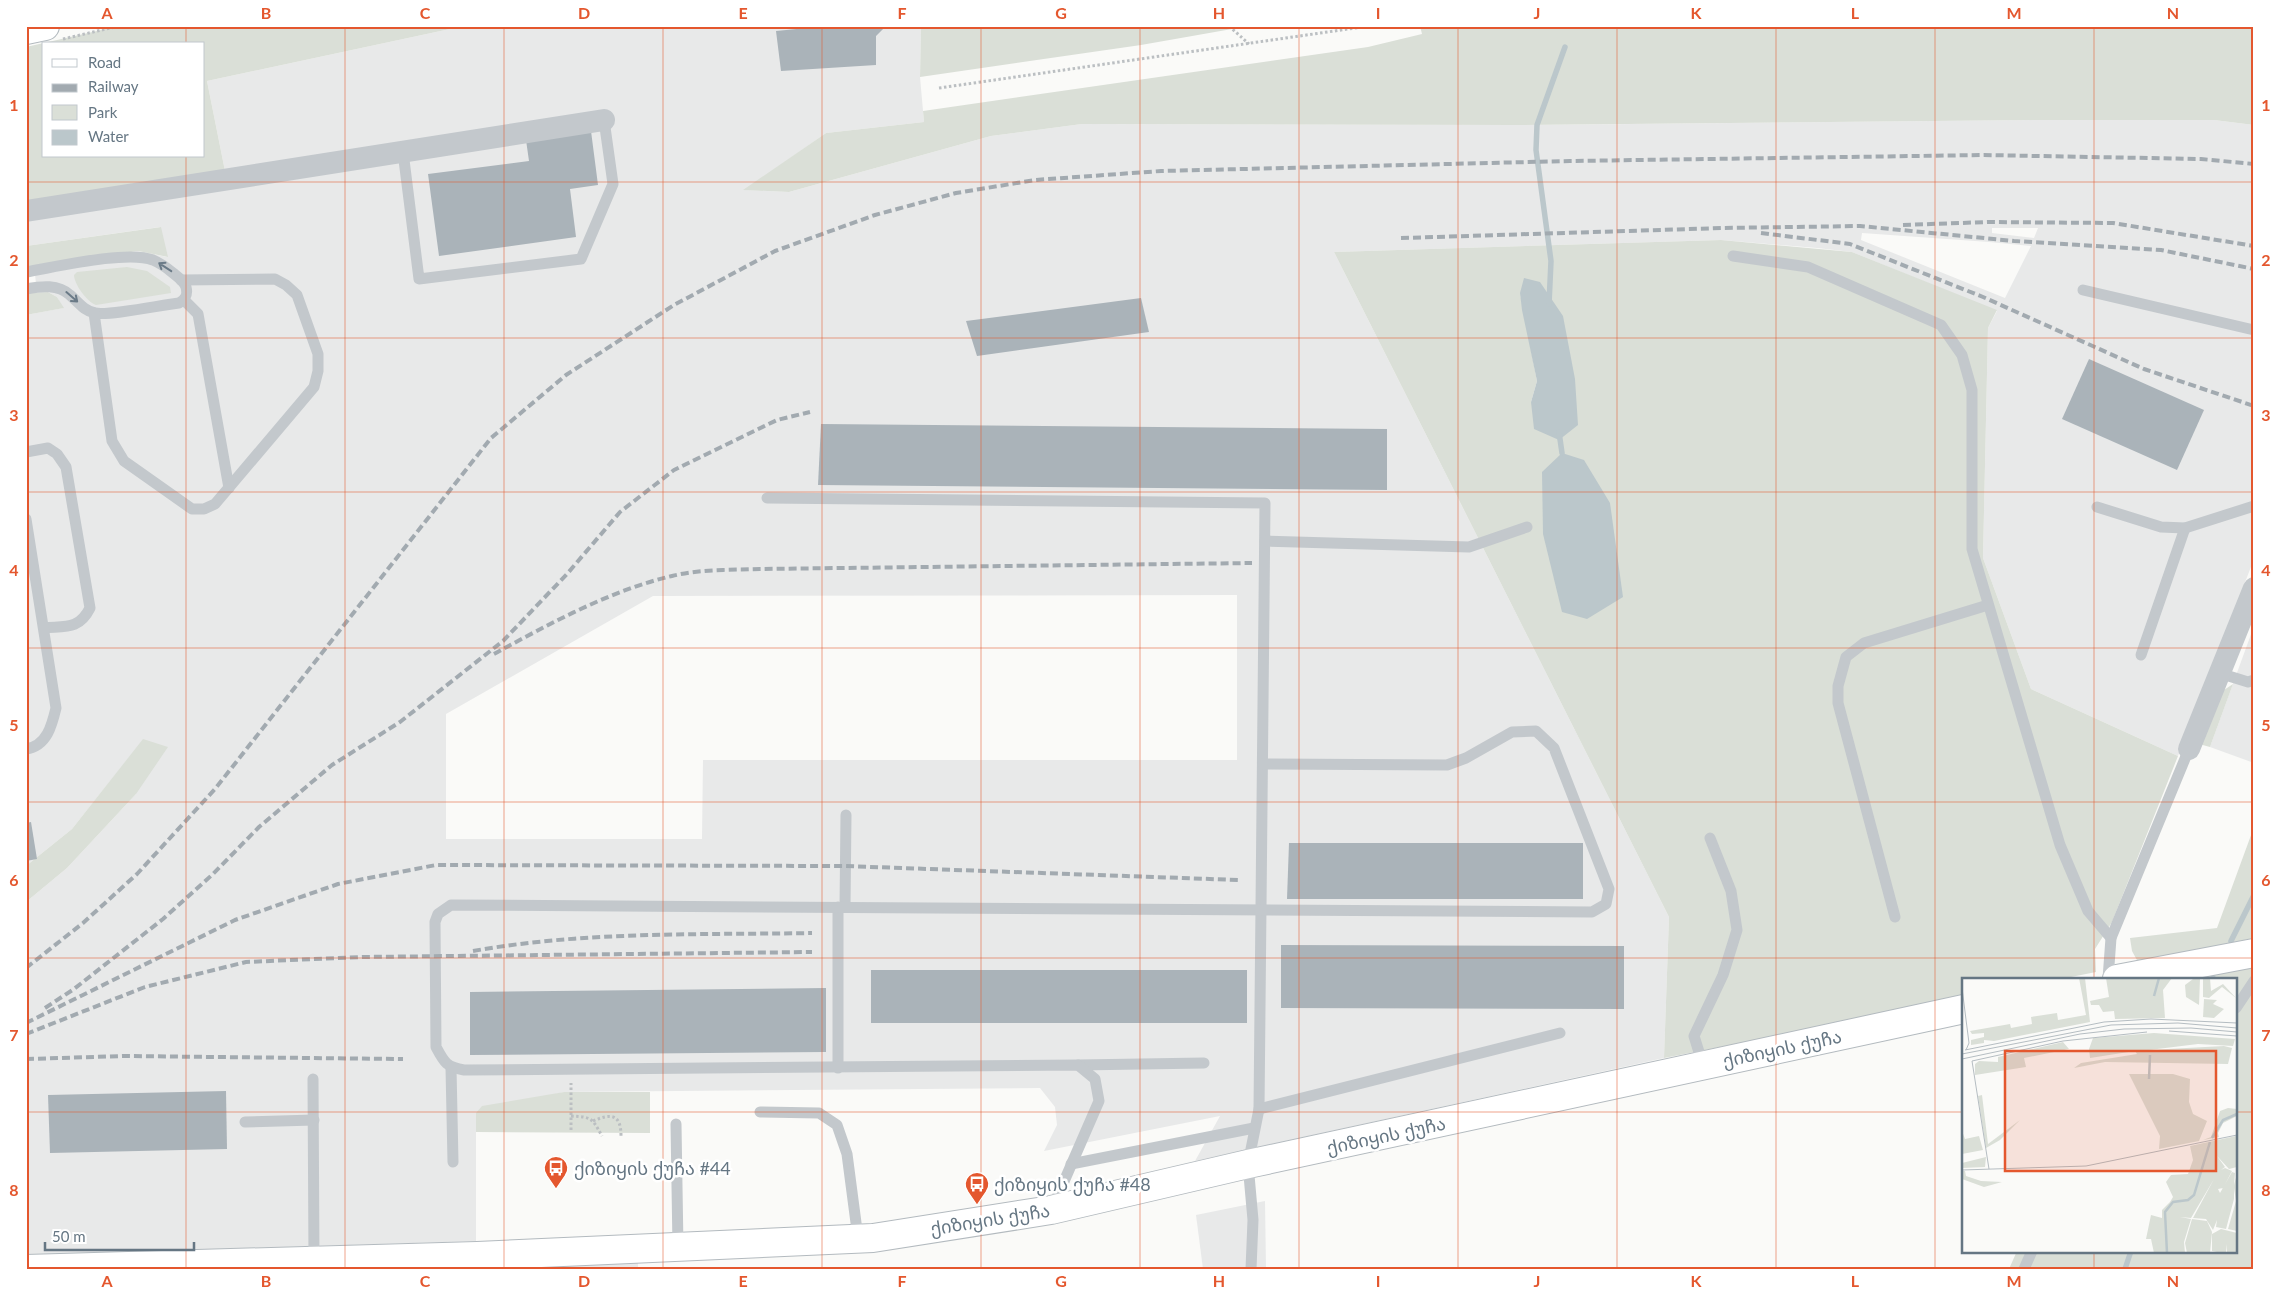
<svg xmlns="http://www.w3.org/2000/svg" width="2280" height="1295" viewBox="0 0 2280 1295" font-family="Lato,'Noto Sans Georgian',sans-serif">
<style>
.built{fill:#e8e9e9;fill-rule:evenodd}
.green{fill:#dadfd7;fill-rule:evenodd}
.water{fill:#bbc7cb}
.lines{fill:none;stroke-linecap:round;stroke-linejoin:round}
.stream{stroke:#bbc7cb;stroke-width:5.5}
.building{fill:#aab3b9}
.secondary-casing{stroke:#b3babf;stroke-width:30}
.path{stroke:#bbbfc2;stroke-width:3;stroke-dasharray:2.5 2.5;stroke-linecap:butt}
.lane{stroke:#c3c8cc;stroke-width:11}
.street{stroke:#c3c8cc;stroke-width:22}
.secondary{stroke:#fff;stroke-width:28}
.rail{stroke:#a2aab0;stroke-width:4;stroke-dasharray:8 4;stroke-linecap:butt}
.oneway{stroke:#6a7a87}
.grid{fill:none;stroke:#e4572e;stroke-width:1;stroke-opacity:0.55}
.labels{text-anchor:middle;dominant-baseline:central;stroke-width:5;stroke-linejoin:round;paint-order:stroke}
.street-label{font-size:18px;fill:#657683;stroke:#fff}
.poi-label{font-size:18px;fill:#657683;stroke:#fff;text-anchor:start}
.inset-river{fill:none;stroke:#bbc7cb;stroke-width:2.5}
.inset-road{fill:none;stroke:#b5bdc2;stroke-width:1}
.view{fill:#e4572e;fill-opacity:0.15;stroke:#e4572e;stroke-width:2.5}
.inset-edge{fill:none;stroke:#657683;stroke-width:2.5}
.neatline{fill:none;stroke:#e4572e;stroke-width:2}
.grid-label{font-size:16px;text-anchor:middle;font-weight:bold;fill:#e4572e}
</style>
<rect width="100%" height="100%" fill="#fafaf8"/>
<g class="built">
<path d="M 464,26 L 921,26 L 920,77 L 924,122 L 826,133 L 745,190 L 789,192 L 991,136 L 1082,124 L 1537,125 L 2042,120 L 2214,120 L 2254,125 L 2254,559 L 2178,756 L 2031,689 L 1983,558 L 1988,328 L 1997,311 L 1852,252 L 1817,248 L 1721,240 L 1334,252 L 1669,917 L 1664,1058 L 1195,1161 L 1220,1116 L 1044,1151 L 1057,1125 L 1055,1107 L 1040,1088 L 564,1092 L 476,1113 L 476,1241 L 26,1255 L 26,902 L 67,868 L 136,794 L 143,740 L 72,829 L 26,866 L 26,315 L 63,308 L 57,297 L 48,292 L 37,292 L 34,266 L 138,251 L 167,257 L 160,227 L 26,246 L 26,219 L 225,171 L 207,81 ZM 1992,228 L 2038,228 L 2034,238 L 1992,233 ZM 1862,233 L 1989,242 L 2031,246 L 2005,298 L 1861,240 ZM 1237,595 L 1237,760 L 703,760 L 702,839 L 446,839 L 446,714 L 653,596 Z"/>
<path d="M 2254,626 L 2254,763 L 2210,747 Z"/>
<path d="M 1265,1201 L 1266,1269 L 1203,1269 L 1196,1215 Z"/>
<path d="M 638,1263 L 638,1269 L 465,1269 Z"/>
</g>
<g class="green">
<path d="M 119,26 L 464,26 L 207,81 L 225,171 L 26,202 L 26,47 ZM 44,44 L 204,44 L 204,156 L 44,156 Z"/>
<path d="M 921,26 L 1249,26 L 1141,45 L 920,77 Z"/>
<path d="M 1420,26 L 2254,26 L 2254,125 L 2214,120 L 2042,120 L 1518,125 L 1082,124 L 991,136 L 789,192 L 743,190 L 826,133 L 924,122 L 923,111 L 1368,47 L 1422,34 Z"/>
<path d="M 161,227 L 168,257 L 138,251 L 26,268 L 26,246 Z"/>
<path d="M 1721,240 L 1852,252 L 1997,310 L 1988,328 L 1983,558 L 2031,689 L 2178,756 L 2112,922 L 2095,949 L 2096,972 L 2061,979 L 1964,979 L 1964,999 L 1664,1058 L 1669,917 L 1334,252 ZM 1520,293 L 1559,440 L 1531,402 L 1537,381 Z"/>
<path d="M 127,267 L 147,271 L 170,287 L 171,293 L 96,305 C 87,302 74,284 74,275 L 77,272 Z"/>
<path d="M 48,292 L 57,297 L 64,308 L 26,315 L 26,293 Z"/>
<path d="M 2233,684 L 2210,747 L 2199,744 L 2224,690 Z"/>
<path d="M 143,739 L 168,747 L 136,794 L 67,868 L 26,902 L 26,866 L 72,829 Z"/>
<path d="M 2254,827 L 2254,938 L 2138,962 L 2132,951 L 2130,938 L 2217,928 Z"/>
<path d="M 2254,964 L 2254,1269 L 2009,1269 L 2017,1251 L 2236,1251 L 2236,979 L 2181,979 Z"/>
<path d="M 564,1092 L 650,1092 L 650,1133 L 476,1132 L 476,1113 L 482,1106 Z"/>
</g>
<g class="water">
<path d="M 1524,278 L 1540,282 L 1563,316 L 1575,379 L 1578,425 L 1559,440 L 1534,429 L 1531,402 L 1537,381 L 1522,310 L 1520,293 Z"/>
<path d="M 1562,453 L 1584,460 L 1610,503 L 1623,597 L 1587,619 L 1562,612 L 1543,534 L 1542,472 Z"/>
</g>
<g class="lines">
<g class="stream">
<path d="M 1549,304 L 1551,261 L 1536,150 L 1537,125 L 1565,47"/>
<path d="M 1559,432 L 1562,453"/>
<path d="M 2231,941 L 2254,895"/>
<path d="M 2213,979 L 2213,978"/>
<path d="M 2125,1269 L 2131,1251"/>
</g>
</g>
<g class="building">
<path d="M 827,26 L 886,26 L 876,36 L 876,65 L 781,71 L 776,31 Z"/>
<path d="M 591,131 L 598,185 L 570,189 L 576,237 L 439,256 L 428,174 L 529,161 L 526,140 Z"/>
<path d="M 1141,298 L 1149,332 L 977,356 L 966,321 Z"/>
<path d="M 2089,359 L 2204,410 L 2177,470 L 2062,419 Z"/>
<path d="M 821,424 L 1387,429 L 1387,490 L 818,485 Z"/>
<path d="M 31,822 L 37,859 L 26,861 L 26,823 Z"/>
<path d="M 1289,843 L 1583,843 L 1583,899 L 1287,899 Z"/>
<path d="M 1281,945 L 1624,946 L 1624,1009 L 1281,1008 Z"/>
<rect x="871" y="970" width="376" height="53"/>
<path d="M 826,988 L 826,1052 L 470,1055 L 470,992 Z"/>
<path d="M 226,1091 L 227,1149 L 50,1153 L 48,1095 Z"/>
</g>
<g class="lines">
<g class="secondary-casing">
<g id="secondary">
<path d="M 26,30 L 45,26"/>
<path d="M 2117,979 L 2254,953"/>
<path d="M 26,1269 L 477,1256 L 873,1238 L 1051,1210 L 1248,1164 L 1964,1009"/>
</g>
</g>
<g class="path">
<path d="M 1229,26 L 1249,44"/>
<path d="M 63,39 L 119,26"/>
<path d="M 939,88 L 1369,26"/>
<path d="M 571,1116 C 592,1117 592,1118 602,1136"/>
<path d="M 593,1121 C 611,1113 621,1114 621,1136"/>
<path d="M 571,1130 L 571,1083"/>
</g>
<g class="lane">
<path d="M 403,152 L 419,279 L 581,259 L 613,184 L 604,120"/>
<path d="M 1733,256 L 1808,267 L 1941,325 L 1962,355 L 1972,390 L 1972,549 L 2060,845 L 2088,911 L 2111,938"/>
<path d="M 26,272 C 56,267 127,250 153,260 C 160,263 167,268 173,273 C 178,277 184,281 186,287 C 188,295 186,299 179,303 C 161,305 110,316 95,313 C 84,311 78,302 70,295 C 58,284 42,286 26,289"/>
<path d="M 2083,290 L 2254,330"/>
<path d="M 184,300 L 198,314 L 229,488"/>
<path d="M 94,313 L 112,441 L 124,461 L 192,509 L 204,509 L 215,504 L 314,387 L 318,371 L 318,354 L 297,295 L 286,285 L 275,279 L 181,280"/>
<path d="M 26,452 L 48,448 L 57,454 L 66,467 L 90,608 C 79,630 65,626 44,628"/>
<path d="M 767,498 L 1265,503 L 1259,1109 L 1248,1164 L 1253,1220 L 1251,1269"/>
<path d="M 2097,507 L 2161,527 L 2185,528 L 2254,506"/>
<path d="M 26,519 L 56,708 C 52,725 47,746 26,749"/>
<path d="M 1265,541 L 1469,547 L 1527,527"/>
<path d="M 2141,655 L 2185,528"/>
<path d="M 2219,673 L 2248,682 L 2254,680"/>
<path d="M 838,907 L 838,1068"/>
<path d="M 845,907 L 846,815"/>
<path d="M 1895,917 L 1838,703 L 1838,686 L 1846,657 L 1864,643 L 1988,605"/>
<path d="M 2108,979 L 2111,938 L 2189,749"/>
<path d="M 2236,1008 L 2254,981"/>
<path d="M 1078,1065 L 1204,1063"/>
<path d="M 1703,1065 L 1694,1036 L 1723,975 L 1737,930 L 1731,891 L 1710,838"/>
<path d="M 451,1068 L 453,1162"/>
<path d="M 313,1079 L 314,1261"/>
<path d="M 1259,1109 L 1560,1033"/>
<path d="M 760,1112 L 819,1113 L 837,1125 L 847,1154 L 858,1238"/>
<path d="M 245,1122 L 314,1120"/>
<path d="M 676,1124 L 678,1248"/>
<path d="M 1071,1164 L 1254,1128"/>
<path d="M 1052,1209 L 1099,1101 L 1095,1079 L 1078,1065 L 464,1070 C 446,1067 444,1062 436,1047 L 435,922 L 438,914 L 451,905 L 1592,912 L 1606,904 L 1609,889 L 1554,748 L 1536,731 L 1512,732 L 1466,758 L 1447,765 L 1263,764"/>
<path d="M 2024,1269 L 2032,1251"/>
</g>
<g class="street">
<path d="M 26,211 L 604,120"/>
<path d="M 2189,749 L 2254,588"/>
</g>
<use href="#secondary" class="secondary"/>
<g class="rail">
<path d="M 1903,225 L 1988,222 L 2113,223 L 2254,246"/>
<path d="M 1761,233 L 1850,244 L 1983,297 L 2144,369 L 2254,406"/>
<path d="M 1401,238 L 1722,228 L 1860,226 L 2014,241 L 2161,250 L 2254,269"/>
<path d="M 494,654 C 549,624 611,590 672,576 C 700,569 731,570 760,569 L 1252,563"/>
<path d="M 473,951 C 585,931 699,935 812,933"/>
<path d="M 26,968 L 83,923 L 137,874 L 215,789 L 491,438 L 566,375 L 674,305 L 775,251 L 875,215 L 956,193 L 1035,180 L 1161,171 L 1570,161 L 1984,155 L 2201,159 L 2254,164"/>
<path d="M 45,1008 L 74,989 L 163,919 L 213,874 L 259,827 L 332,765 L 400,722 L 503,641 L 567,574 L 620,512 L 674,470 L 777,420 L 810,412"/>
<path d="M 26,1023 L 235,920 L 338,884 L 436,865 L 845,866 L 1238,880"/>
<path d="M 26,1034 L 145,987 L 246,962 L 362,957 L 812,952"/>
<path d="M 26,1059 L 123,1056 L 403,1059"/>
</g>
</g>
<defs><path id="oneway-shaft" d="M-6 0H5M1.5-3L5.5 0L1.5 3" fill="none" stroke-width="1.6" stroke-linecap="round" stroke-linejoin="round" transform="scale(1.25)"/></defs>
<g class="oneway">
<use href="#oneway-shaft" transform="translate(165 267) rotate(-147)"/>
<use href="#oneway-shaft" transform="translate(72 297) rotate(41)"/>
</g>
<path class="grid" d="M 186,26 L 186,44M 345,26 L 345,1269M 504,26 L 504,1269M 663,26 L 663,1269M 822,26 L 822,1269M 981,26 L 981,1269M 1140,26 L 1140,1269M 1299,26 L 1299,1269M 1458,26 L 1458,1269M 1617,26 L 1617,1269M 1776,26 L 1776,1269M 1935,26 L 1935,1269M 2094,26 L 2094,979M 186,156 L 186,1269M 26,182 L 2254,182M 26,338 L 2254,338M 26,492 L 2254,492M 26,648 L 2254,648M 26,802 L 2254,802M 26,958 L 2254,958M 26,1112 L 1964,1112M 2236,1112 L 2254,1112M 2094,1251 L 2094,1269"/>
<defs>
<g id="bus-pin" transform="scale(1.25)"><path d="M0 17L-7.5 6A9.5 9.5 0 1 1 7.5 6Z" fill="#e4572e" stroke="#fff"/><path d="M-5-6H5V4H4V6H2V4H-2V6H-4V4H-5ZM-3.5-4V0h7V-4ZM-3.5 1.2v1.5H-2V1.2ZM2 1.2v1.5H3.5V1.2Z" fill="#fff"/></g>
</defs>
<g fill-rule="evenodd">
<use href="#bus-pin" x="556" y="1168"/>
<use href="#bus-pin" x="977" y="1184"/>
</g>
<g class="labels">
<g class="street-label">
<text transform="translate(1782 1048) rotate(-12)">ქიზიყის ქუჩა</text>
<text transform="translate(1386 1135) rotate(-12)">ქიზიყის ქუჩა</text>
<text transform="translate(990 1219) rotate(-9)">ქიზიყის ქუჩა</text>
</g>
<g class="poi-label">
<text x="574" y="1168">ქიზიყის ქუჩა #44</text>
<text x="994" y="1184">ქიზიყის ქუჩა #48</text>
</g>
</g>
<g transform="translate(1962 978)">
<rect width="275" height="275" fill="#fafaf8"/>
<path d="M 117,0 L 123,0 L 128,44 L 32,63 L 22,62 L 22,65 L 9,67 L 9,62 L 22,59 L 22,55 L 10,56 L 8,53 L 48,46 L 49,50 L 70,46 L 69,39 L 95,35 L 96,42 L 124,37 ZM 144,0 L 210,0 L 201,12 L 203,40 L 153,41 L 152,33 L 141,34 L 137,27 L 129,27 L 128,23 L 147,19 ZM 241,0 L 248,0 L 249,13 L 261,6 L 274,20 L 260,9 L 247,20 L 241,19 ZM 231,1 L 238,1 L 237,27 L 224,19 L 223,7 ZM 242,21 L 255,22 L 251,26 L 262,31 L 252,40 L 241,39 ZM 192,55 L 273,61 L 271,68 L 236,66 L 187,72 L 262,68 L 270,70 L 266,86 L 143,84 L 112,90 L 119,85 L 175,76 L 173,73 L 128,80 L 127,71 L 131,60 ZM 101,64 L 107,71 L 62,80 L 64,89 L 13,97 L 13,86 L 17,83 L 36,84 L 36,79 ZM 167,96 L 211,96 L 228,101 L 227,124 L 231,136 L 245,143 L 237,163 L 197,171 L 198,158 ZM 20,117 L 26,166 L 58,142 L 38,162 L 24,170 L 16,118 ZM 266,130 L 275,131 L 275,138 L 261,145 L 256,155 L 257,159 L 241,162 L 249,159 L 258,133 ZM 0,153 L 3,161 L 17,158 L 21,172 L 0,176 ZM 274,158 L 275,189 L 267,191 L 255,178 L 263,189 L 259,192 L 263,190 L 270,193 L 261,210 L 256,211 L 258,215 L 270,194 L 273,195 L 272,207 L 275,196 L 275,253 L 266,251 L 274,223 L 272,210 L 272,221 L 264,251 L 254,249 L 255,242 L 251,252 L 244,241 L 231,240 L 252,201 L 229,240 L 218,239 L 229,241 L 222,264 L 223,275 L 192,275 L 189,261 L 184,261 L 189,237 L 200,240 L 200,232 L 208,224 L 211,219 L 204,204 L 209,197 L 226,196 L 231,182 L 228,168 ZM 24,179 L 23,189 L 0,190 L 0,185 ZM 0,193 L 3,193 L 4,198 L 19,203 L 40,204 L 22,209 L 0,201 ZM 230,241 L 245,243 L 250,254 L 248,275 L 225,275 L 223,265 ZM 259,251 L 275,255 L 275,275 L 265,275 L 265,266 L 264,275 L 251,275 L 255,274 L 250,273 L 250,256 Z" fill="#dadfd7"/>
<path class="inset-river" d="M 192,18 L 197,0M 187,101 L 188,77M 250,160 L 261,142 L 275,136M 205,275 L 203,234 L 211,224 L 226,222 L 232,217 L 248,164"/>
<path class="inset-road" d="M 0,10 L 7,65 L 4,72M 207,53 L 275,58M 3,72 L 142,44 L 189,41 L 275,45M 0,76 L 149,47 L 216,45 L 275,50M 0,81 L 118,56 L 162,51 L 229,50 L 275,54M 27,191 L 10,83 L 101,63 L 185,54M 0,192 L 124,188 L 275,157"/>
<path class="view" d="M 43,73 L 254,73 L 254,193 L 43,193 Z"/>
<rect width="275" height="275" class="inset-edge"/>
</g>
<rect width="2280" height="1295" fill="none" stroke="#ffffff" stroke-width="55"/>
<rect x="42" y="42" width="162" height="115" fill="#ffffff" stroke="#c1c8cd"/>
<rect x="52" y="59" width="25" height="8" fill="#ffffff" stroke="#c1c8cd"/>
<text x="88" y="68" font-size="15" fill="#657683">Road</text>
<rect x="52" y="84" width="25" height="8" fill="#a2aab0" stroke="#c1c8cd"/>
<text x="88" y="92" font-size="15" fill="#657683">Railway</text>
<rect x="52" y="105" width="25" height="15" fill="#dadfd7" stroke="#c1c8cd"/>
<text x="88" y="118" font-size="15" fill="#657683">Park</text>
<rect x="52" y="130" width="25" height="15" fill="#bbc7cb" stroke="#c1c8cd"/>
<text x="88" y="142" font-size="15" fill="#657683">Water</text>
<path d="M45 1242v8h149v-8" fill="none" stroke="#657683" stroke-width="2.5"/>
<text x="52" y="1242" font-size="15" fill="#657683" stroke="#ffffff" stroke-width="4" paint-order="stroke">50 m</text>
<rect x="28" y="28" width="2224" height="1240" class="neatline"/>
<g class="grid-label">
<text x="107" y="19">A</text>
<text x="266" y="19">B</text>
<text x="425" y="19">C</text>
<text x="584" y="19">D</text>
<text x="743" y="19">E</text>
<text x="902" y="19">F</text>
<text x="1061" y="19">G</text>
<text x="1219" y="19">H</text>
<text x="1378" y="19">I</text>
<text x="1537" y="19">J</text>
<text x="1696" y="19">K</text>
<text x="1855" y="19">L</text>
<text x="2014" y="19">M</text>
<text x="2173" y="19">N</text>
<text x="14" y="111">1</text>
<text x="2266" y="111">1</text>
<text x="14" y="266">2</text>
<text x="2266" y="266">2</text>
<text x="14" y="421">3</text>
<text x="2266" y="421">3</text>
<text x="14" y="576">4</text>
<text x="2266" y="576">4</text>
<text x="14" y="731">5</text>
<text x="2266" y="731">5</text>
<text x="14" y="886">6</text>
<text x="2266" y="886">6</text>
<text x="14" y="1041">7</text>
<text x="2266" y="1041">7</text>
<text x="14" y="1196">8</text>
<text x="2266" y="1196">8</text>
<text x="107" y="1287">A</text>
<text x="266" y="1287">B</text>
<text x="425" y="1287">C</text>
<text x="584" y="1287">D</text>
<text x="743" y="1287">E</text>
<text x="902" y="1287">F</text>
<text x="1061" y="1287">G</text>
<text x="1219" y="1287">H</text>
<text x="1378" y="1287">I</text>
<text x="1537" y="1287">J</text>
<text x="1696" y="1287">K</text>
<text x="1855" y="1287">L</text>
<text x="2014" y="1287">M</text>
<text x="2173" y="1287">N</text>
</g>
</svg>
